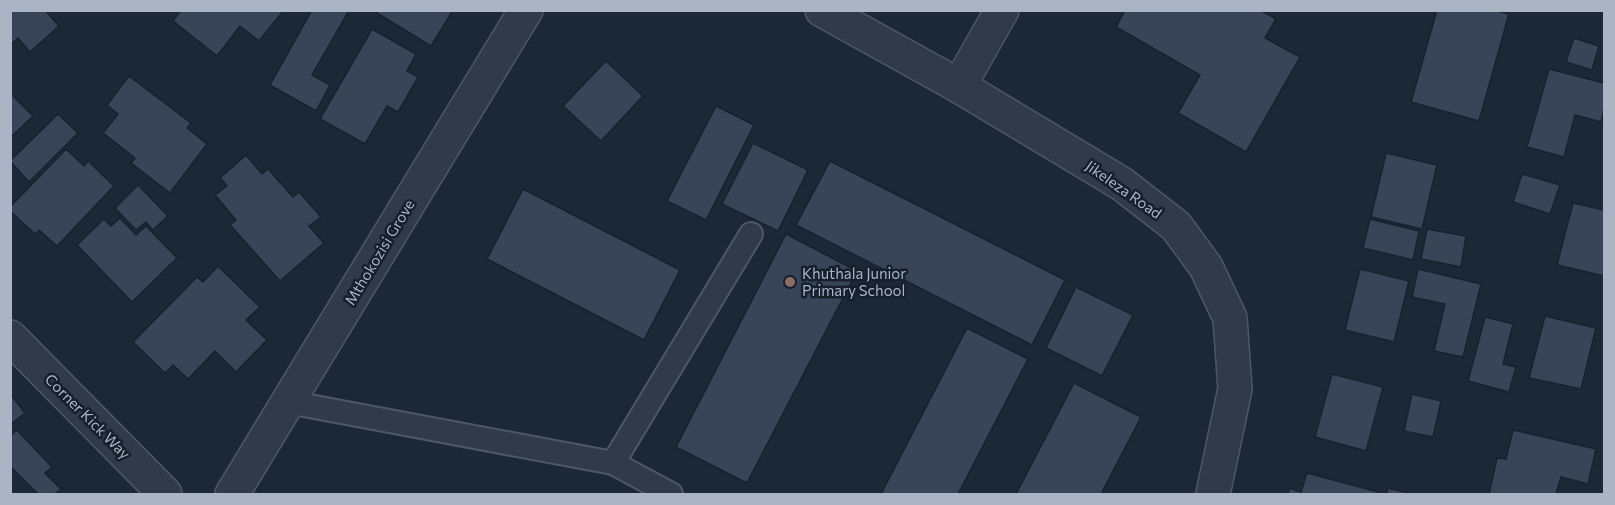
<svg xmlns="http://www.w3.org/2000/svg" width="1615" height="505" viewBox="0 0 1615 505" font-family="Commissioner,sans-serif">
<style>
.building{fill:#384558;stroke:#18212e;stroke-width:1.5}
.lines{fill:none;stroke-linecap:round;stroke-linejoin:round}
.lane-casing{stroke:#4e5766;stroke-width:26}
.street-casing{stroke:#4e5766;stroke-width:36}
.lane{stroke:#303a48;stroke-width:22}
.street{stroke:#303a48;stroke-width:33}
.education-dot{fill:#8d6e63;stroke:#161f2c;stroke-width:2}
.labels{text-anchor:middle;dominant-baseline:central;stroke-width:5;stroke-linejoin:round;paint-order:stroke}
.street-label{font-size:15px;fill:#aab4c5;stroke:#161f2c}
.poi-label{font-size:15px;fill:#aab4c5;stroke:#161f2c;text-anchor:start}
</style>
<rect width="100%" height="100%" fill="#1d2837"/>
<g class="building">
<path d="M 10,10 L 45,10 L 59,26 L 30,52 L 18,38 L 10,45 Z"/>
<path d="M 181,10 L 284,10 L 259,41 L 240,26 L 217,56 L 173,21 Z"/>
<path d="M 312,10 L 345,10 L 348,12 L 312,75 L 330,85 L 316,111 L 270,85 Z"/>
<path d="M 372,10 L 453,10 L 431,46 Z"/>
<path d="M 1125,10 L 1260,10 L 1276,19 L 1265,38 L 1300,57 L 1246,152 L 1178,113 L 1200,75 L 1116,27 Z"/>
<path d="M 1437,10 L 1494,10 L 1509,14 L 1479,121 L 1411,102 Z"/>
<path d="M 372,29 L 416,54 L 407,71 L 418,77 L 398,112 L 387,106 L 365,144 L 320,119 Z"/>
<path d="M 1574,38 L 1599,46 L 1592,70 L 1566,62 Z"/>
<path d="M 606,61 L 643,96 L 601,141 L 563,106 Z"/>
<path d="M 1549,69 L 1604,83 L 1604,109 L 1601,122 L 1575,115 L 1564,157 L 1527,147 Z"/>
<path d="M 129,76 L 191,123 L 187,128 L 207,144 L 170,193 L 131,163 L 135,158 L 103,133 L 118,114 L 107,105 Z"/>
<path d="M 10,93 L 33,116 L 10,138 Z"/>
<path d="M 716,106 L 754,125 L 706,220 L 667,201 Z"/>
<path d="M 58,114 L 78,133 L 29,182 L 10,161 Z"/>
<path d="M 753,143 L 808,170 L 778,231 L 722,204 Z"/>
<path d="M 66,149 L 84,166 L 88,161 L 114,186 L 57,246 L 39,230 L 35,234 L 10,211 L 10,207 Z"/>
<path d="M 1386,153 L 1437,165 L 1422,229 L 1371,217 Z"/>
<path d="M 246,155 L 262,174 L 268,169 L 293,197 L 299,192 L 321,217 L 309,226 L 324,243 L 280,281 L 230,225 L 236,220 L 215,195 L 227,186 L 220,178 Z"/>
<path d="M 830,161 L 1065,280 L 1032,345 L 796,225 Z"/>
<path d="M 1522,174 L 1560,185 L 1550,214 L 1513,202 Z"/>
<path d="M 138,185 L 168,216 L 153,230 L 146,222 L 136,230 L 115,208 Z"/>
<path d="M 523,189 L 680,270 L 644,340 L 487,259 Z"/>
<path d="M 1573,203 L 1604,210 L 1604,276 L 1557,265 Z"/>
<path d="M 120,218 L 136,235 L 146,226 L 177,258 L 132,302 L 77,245 L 104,219 L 111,226 Z"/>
<path d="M 1370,219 L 1419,231 L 1413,260 L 1363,248 Z"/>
<path d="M 1427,229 L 1466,236 L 1461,267 L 1421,259 Z"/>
<path d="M 786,234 L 857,271 L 747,483 L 676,447 Z"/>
<path d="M 218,266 L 260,307 L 246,320 L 267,340 L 236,372 L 215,351 L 188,379 L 173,365 L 165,373 L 133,342 L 197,277 L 203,282 Z"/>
<path d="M 1360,269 L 1409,281 L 1394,342 L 1345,330 Z"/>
<path d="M 1418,269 L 1481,284 L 1463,357 L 1434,351 L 1445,304 L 1412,297 Z"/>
<path d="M 1076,287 L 1133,315 L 1102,376 L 1046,348 Z"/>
<path d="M 1545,316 L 1596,328 L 1581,389 L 1529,378 Z"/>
<path d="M 1485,317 L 1513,324 L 1503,364 L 1516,367 L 1509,392 L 1468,381 Z"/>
<path d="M 967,328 L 1028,359 L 958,494 L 881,494 Z"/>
<path d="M 1332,374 L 1383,387 L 1366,451 L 1315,437 Z"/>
<path d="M 1074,383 L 1141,417 L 1101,494 L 1016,494 Z"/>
<path d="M 1412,394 L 1441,401 L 1433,437 L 1404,431 Z"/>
<path d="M 12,396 L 25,413 L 10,425 L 10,397 Z"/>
<path d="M 17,430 L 52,467 L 45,473 L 61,489 L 55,494 L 38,494 L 10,466 L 10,436 Z"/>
<path d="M 1513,430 L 1596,449 L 1588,484 L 1561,477 L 1556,494 L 1489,494 L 1497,458 L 1506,459 Z"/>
<path d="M 1307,473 L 1386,494 L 1288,494 L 1289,488 L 1301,492 Z"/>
<path d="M 1388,488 L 1412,494 L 1386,494 Z"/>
</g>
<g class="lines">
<g class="lane-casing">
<g id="lane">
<path d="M 288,402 L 613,463 L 671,494"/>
<path d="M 613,463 L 751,234"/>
</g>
</g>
<g class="street-casing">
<g id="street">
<path d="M 822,10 L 959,86 L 1122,184 L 1176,226 L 1206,267 L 1230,318 L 1235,389 L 1213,494"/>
<path d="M 959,86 L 1002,10"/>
<path d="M 10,337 L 165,494"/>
<path d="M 232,494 L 526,10"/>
</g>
</g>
<use href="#lane" class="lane"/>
<use href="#street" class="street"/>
</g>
<circle class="education-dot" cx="790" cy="282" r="6"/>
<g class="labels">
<g class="street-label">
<text transform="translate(1124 189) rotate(35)">Jikeleza Road</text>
<text transform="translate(379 252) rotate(-59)">Mthokozisi Grove</text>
<text transform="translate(88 416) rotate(45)">Corner Kick Way</text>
</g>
<g class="poi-label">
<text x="802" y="273">Khuthala Junior<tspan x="802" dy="17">Primary School</tspan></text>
</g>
</g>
<rect width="1615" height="505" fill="none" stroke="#aab4c5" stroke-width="24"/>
</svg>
